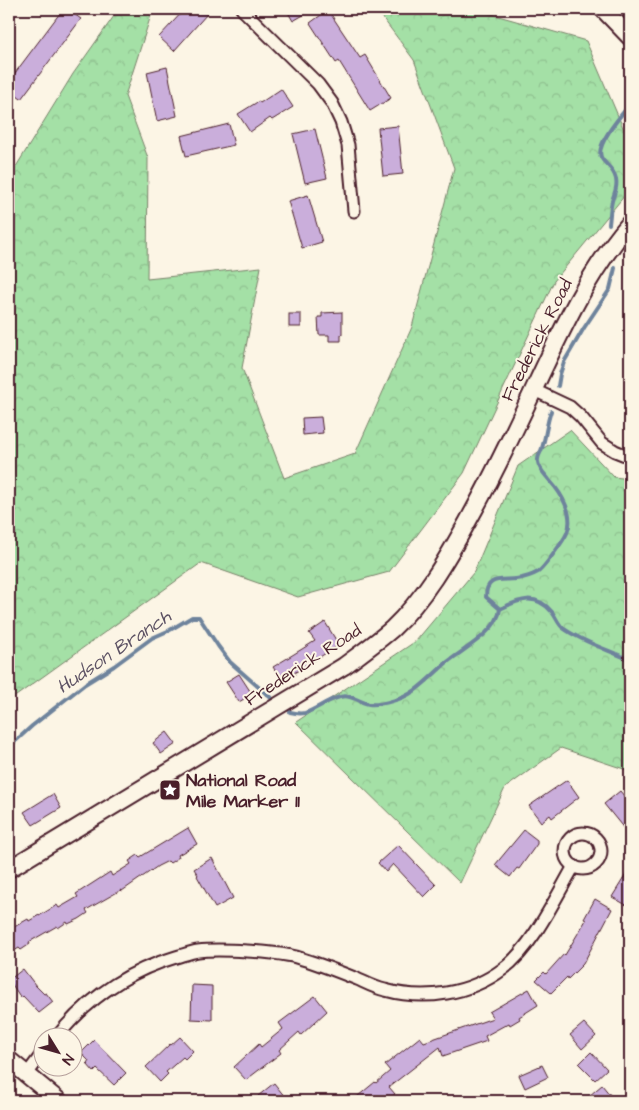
<svg xmlns="http://www.w3.org/2000/svg" width="639" height="1110" viewBox="0 0 639 1110" font-family="'Architects Daughter',sans-serif">
<style>
.forest{fill:url(#forest-crowns);stroke:#778068}
.lines{fill:none;stroke-linecap:round;stroke-linejoin:round}
.stream{stroke:#6e839c;stroke-width:4}
.building{fill:#caaedb;stroke:#4a1f2b}
.street-casing{stroke:#4a1f2b;stroke-width:15}
.secondary-casing{stroke:#4a1f2b;stroke-width:20}
.street{stroke:#fcf5e5;stroke-width:11}
.secondary{stroke:#fcf5e5;stroke-width:16}
.labels{text-anchor:middle;dominant-baseline:central;stroke-width:4;stroke-linejoin:round;paint-order:stroke}
.street-label{font-size:18px;fill:#4a1f2b;stroke:#fcf5e5}
.poi-label{font-size:18px;font-weight:bold;fill:#4a1f2b;stroke:#fcf5e5;text-anchor:start}
.water-label{font-size:19px;font-style:italic;fill:#5c5163;stroke:#fcf5e5}
</style>
<defs>
<pattern id="forest-crowns" width="20" height="18" patternUnits="userSpaceOnUse" patternTransform="scale(1.25)"><rect width="20" height="18" fill="#a4e0a6"/><path d="M2 6a3 3 0 1 1 6 0M12 15a3 3 0 1 1 6 0" fill="none" stroke="#8fc08f"/></pattern>
</defs>
<rect width="100%" height="100%" fill="#fcf5e5"/>
<filter id="ink" filterUnits="userSpaceOnUse"><feTurbulence type="fractalNoise" baseFrequency=".02" numOctaves="2"/><feDisplacementMap in="SourceGraphic" scale="10" xChannelSelector="R" yChannelSelector="G"/><feConvolveMatrix kernelMatrix="1 2 1 2 8 2 1 2 1" color-interpolation-filters="sRGB"/></filter>
<g filter="url(#ink)">
<g class="forest">
<path d="M 119,9 L 153,9 L 125,96 L 148,158 L 147,279 L 261,267 L 242,368 L 284,478 L 355,454 L 412,327 L 454,168 L 414,60 L 376,9 L 474,9 L 586,41 L 630,144 L 630,189 L 554,281 L 464,473 L 389,572 L 298,597 L 201,563 L 9,701 L 9,178 L 73,74 Z"/>
<path d="M 570,430 L 614,477 L 630,479 L 630,771 L 561,748 L 505,788 L 460,883 L 296,722 L 416,641 L 474,572 L 518,466 Z"/>
</g>
<g class="lines">
<g class="stream">
<path d="M 609,224 C 610,217 610,209 612,201 C 614,193 618,188 616,179 C 614,168 604,164 601,157 C 595,144 623,113 630,104"/>
<path d="M 558,386 L 560,374 L 564,362 L 584,328 L 610,289 L 615,268"/>
<path d="M 500,609 C 520,599 536,593 552,612 C 556,617 558,624 563,628 C 582,642 609,650 630,660"/>
<path d="M 290,712 C 294,713 300,714 305,713 C 317,709 327,700 340,697 C 351,694 359,702 369,704 C 375,705 386,703 392,701 C 414,696 428,679 445,664 C 460,651 498,632 500,609 L 486,597 C 486,575 502,581 516,579 C 524,578 531,576 538,572 C 544,568 564,540 567,533 C 575,515 561,493 550,481 C 546,475 539,470 538,462 C 537,458 539,455 541,451 C 546,438 546,425 551,411"/>
<path d="M 9,747 L 32,726 L 85,684 L 114,666 L 152,638 L 170,630 L 192,617 L 199,617 L 218,646 L 230,662 L 271,698"/>
</g>
</g>
<g class="building">
<path d="M 63,9 L 67,9 L 81,19 L 21,99 L 9,90 L 9,81 Z"/>
<path d="M 185,9 L 201,9 L 207,14 L 174,51 L 159,37 Z"/>
<path d="M 286,9 L 314,9 L 293,21 Z"/>
<path d="M 328,10 L 360,58 L 365,55 L 391,98 L 370,111 L 339,61 L 336,63 L 310,23 Z"/>
<path d="M 167,67 L 177,116 L 157,121 L 147,72 Z"/>
<path d="M 281,89 L 293,107 L 272,120 L 270,118 L 250,132 L 238,114 L 259,101 L 260,103 Z"/>
<path d="M 229,124 L 234,145 L 186,156 L 181,136 Z"/>
<path d="M 398,126 L 403,174 L 383,176 L 378,128 Z"/>
<path d="M 315,129 L 327,178 L 305,183 L 293,134 Z"/>
<path d="M 308,195 L 322,242 L 302,248 L 288,201 Z"/>
<path d="M 342,312 L 342,335 L 341,335 L 341,341 L 329,341 L 329,335 L 319,335 L 318,317 L 322,317 L 322,313 Z"/>
<rect x="289" y="314" width="12" height="13"/>
<path d="M 321,417 L 323,433 L 303,435 L 302,418 Z"/>
<path d="M 325,622 L 339,645 L 294,673 L 295,675 L 283,682 L 273,667 L 315,641 L 309,633 Z"/>
<path d="M 239,674 L 252,694 L 239,702 L 226,682 Z"/>
<path d="M 167,732 L 176,744 L 161,754 L 153,743 Z"/>
<path d="M 567,780 L 579,797 L 552,818 L 550,815 L 541,822 L 529,806 Z"/>
<path d="M 620,791 L 630,803 L 630,836 L 604,804 Z"/>
<path d="M 53,794 L 61,808 L 33,825 L 24,812 Z"/>
<path d="M 188,828 L 197,844 L 178,855 L 179,857 L 170,863 L 168,861 L 158,866 L 122,891 L 121,890 L 86,910 L 88,913 L 79,919 L 68,924 L 67,922 L 58,928 L 57,926 L 29,942 L 30,944 L 21,950 L 19,948 L 9,954 L 9,930 L 28,919 L 29,921 L 39,915 L 39,916 L 57,905 L 59,908 L 78,897 L 76,894 L 110,872 L 112,876 L 131,864 L 129,861 L 138,855 L 140,857 Z"/>
<path d="M 524,830 L 537,840 L 537,844 L 519,869 L 517,868 L 510,877 L 495,865 Z"/>
<path d="M 398,845 L 436,885 L 424,897 L 393,864 L 386,872 L 378,863 Z"/>
<path d="M 212,858 L 233,898 L 215,908 L 197,876 L 198,875 L 194,869 Z"/>
<path d="M 630,868 L 630,907 L 612,897 Z"/>
<path d="M 595,899 L 612,909 L 583,964 L 568,979 L 567,977 L 551,993 L 536,980 L 544,972 L 546,974 L 564,954 L 565,955 L 586,920 L 584,919 Z"/>
<path d="M 23,969 L 36,986 L 44,994 L 46,993 L 53,1002 L 39,1013 L 23,996 L 21,998 L 9,980 Z"/>
<path d="M 192,985 L 212,986 L 212,1020 L 191,1019 Z"/>
<path d="M 529,989 L 538,1005 L 519,1017 L 520,1019 L 510,1025 L 509,1023 L 485,1036 L 487,1041 L 443,1056 L 440,1047 L 389,1087 L 395,1094 L 386,1101 L 352,1101 L 375,1082 L 376,1083 L 390,1071 L 385,1065 L 420,1037 L 424,1042 L 493,1018 L 489,1012 Z"/>
<path d="M 315,996 L 327,1011 L 301,1035 L 299,1032 L 279,1050 L 281,1053 L 246,1080 L 234,1067 L 259,1044 L 261,1047 L 283,1029 L 279,1023 Z"/>
<path d="M 584,1023 L 596,1036 L 582,1049 L 570,1035 Z"/>
<path d="M 180,1037 L 193,1051 L 185,1059 L 183,1057 L 166,1072 L 168,1074 L 160,1082 L 146,1067 L 170,1044 L 171,1045 Z"/>
<path d="M 94,1040 L 126,1073 L 114,1085 L 97,1069 L 94,1072 L 87,1064 L 89,1061 L 81,1053 Z"/>
<path d="M 591,1052 L 607,1069 L 595,1080 L 579,1064 Z"/>
<path d="M 542,1065 L 548,1077 L 525,1088 L 519,1075 Z"/>
<path d="M 274,1083 L 281,1092 L 289,1101 L 263,1101 L 258,1096 Z"/>
<path d="M 602,1085 L 615,1101 L 583,1101 Z"/>
</g>
<g class="lines">
<g class="street-casing">
<g id="street">
<path d="M 242,9 L 318,84 L 332,103 L 341,122 L 348,145 L 354,211"/>
<path d="M 534,390 L 570,407 L 581,417 L 602,443 L 615,451 L 630,457"/>
<circle cx="583" cy="851" r="18"/>
<path d="M 56,1038 C 87,999 128,971 176,957 C 183,955 191,952 198,951 C 214,949 231,950 247,951 C 264,952 280,953 296,957 C 317,963 337,971 357,979 C 366,983 375,988 385,990 C 425,1001 470,994 503,969 C 532,948 556,897 574,866"/>
<path d="M 27,1074 L 42,1054"/>
</g>
</g>
<g class="secondary-casing">
<g id="secondary">
<path d="M 603,9 L 630,37"/>
<path d="M 9,869 L 344,666 C 360,654 377,642 392,629 C 424,599 447,559 468,521 C 492,478 513,434 534,389 C 561,331 588,272 630,223"/>
<path d="M 9,1060 L 59,1101"/>
</g>
</g>
<use href="#street" class="street"/>
<use href="#secondary" class="secondary"/>
</g>
</g>
<defs>
<g id="sight-square" transform="scale(1.125)"><rect x="-9" y="-9" width="18" height="18" rx="4" fill="#4a1f2b" stroke="#fcf5e5"/><path d="M0-6L1.8-2.2L6-1.7L2.9 1.2L3.7 5.4L0 3.3L-3.7 5.4L-2.9 1.2L-6-1.7L-1.8-2.2Z" fill="#fff"/></g>
</defs>
<g fill-rule="evenodd">
<use href="#sight-square" x="170" y="790"/>
</g>
<g class="labels">
<g class="street-label">
<text transform="translate(537 340) rotate(-63)">Frederick Road</text>
<text transform="translate(303 665) rotate(-33)">Frederick Road</text>
</g>
<g class="poi-label">
<text x="186" y="780">National Road<tspan x="186" dy="21">Mile Marker 11</tspan></text>
</g>
<g class="water-label">
<text transform="translate(114 652) rotate(-34)">Hudson Branch</text>
</g>
</g>
<rect width="639" height="1110" fill="none" stroke="#fcf5e5" stroke-width="30"/>
<rect x="15" y="15" width="609" height="1080" fill="none" stroke="#4a1f2b" stroke-width="2" filter="url(#ink)"/>
<g transform="translate(58 1052) rotate(127)"><circle r="24" fill="#fcf5e5" stroke="#b59f9b"/>
<path d="M0-4L9 19L0 12L-9 19Z" fill="#4a1f2b"/>
<text y="-8" font-size="14" font-weight="bold" text-anchor="middle" fill="#4a1f2b">N</text>
</g>
</svg>
